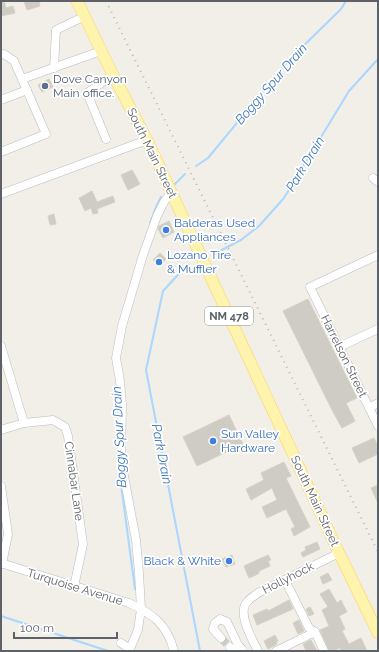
<svg xmlns="http://www.w3.org/2000/svg" width="379" height="652" viewBox="0 0 379 652" font-family="Raleway,sans-serif">
<style>
.lines{fill:none;stroke-linecap:round;stroke-linejoin:round}
.stream{stroke:#a9d7ff;stroke-width:2}
.building{fill:#ceccc5;stroke:#d7d1c4}
.minor-tunnel{stroke:#ccccc7;stroke-width:8;stroke-dasharray:8 4;stroke-linecap:butt}
.minor-casing{stroke:#b9bcc1;stroke-width:9}
.major-casing{stroke:#fdd254;stroke-width:12}
.minor{stroke:#fff;stroke-width:8}
.major{stroke:#fff4ae;stroke-width:11}
.rail{stroke:#b7b8b9;stroke-width:2;stroke-dasharray:1 5;stroke-linecap:butt}
.service-dot{fill:#5c6f8a;stroke:#fff;stroke-width:1.5}
.shop-dot{fill:#3f7fe0;stroke:#fff;stroke-width:1.5}
.labels{text-anchor:middle;dominant-baseline:central;stroke-width:3.5;stroke-linejoin:round;paint-order:stroke}
.shield{fill:#fff;stroke:#8e9195;stroke-width:1}
.shield-label{font-size:11px;font-weight:bold;fill:#5e6268}
.service-label{font-size:12px;fill:#4e5e75;stroke:#fff;text-anchor:start}
.street-label{font-size:12px;fill:#5e6268;stroke:#fff}
.shop-label{font-size:12px;fill:#366cbe;stroke:#fff;text-anchor:start}
.water-label{font-size:13px;font-style:italic;fill:#3b76bb;stroke:#fff}
</style>
<rect width="100%" height="100%" fill="#f1efe7"/>
<g class="lines">
<g class="stream">
<path d="M 196,166 L 208,158 L 288,61 L 341,9 L 346,1"/>
<path d="M 175,184 L 185,174"/>
<path d="M 150,223 L 156,207 L 161,197"/>
<path d="M 216,253 L 241,240 L 259,226 L 284,198 L 349,91 L 378,59"/>
<path d="M 186,266 L 163,291 L 146,370 L 200,651"/>
<path d="M 120,477 L 135,589"/>
<path d="M 1,616 L 108,651"/>
</g>
</g>
<g class="building">
<path d="M 1,1 L 4,1 L 6,8 L 13,6 L 15,13 L 1,16 Z"/>
<path d="M 24,1 L 39,1 L 40,6 L 27,10 Z"/>
<path d="M 49,79 L 53,87 L 42,92 L 38,85 Z"/>
<path d="M 132,170 L 140,184 L 128,190 L 121,175 Z"/>
<path d="M 92,191 L 97,202 L 113,196 L 115,202 L 97,209 L 98,213 L 93,214 L 91,208 L 85,211 L 79,198 Z"/>
<path d="M 54,214 L 56,224 L 50,225 L 48,216 Z"/>
<path d="M 169,221 L 174,232 L 163,238 L 158,229 L 159,226 Z"/>
<path d="M 160,253 L 166,259 L 160,266 L 153,260 Z"/>
<path d="M 308,299 L 357,398 L 346,403 L 355,421 L 342,428 L 332,410 L 283,311 Z"/>
<path d="M 229,415 L 243,444 L 197,466 L 183,437 Z"/>
<path d="M 374,438 L 378,446 L 378,454 L 359,463 L 352,448 Z"/>
<path d="M 284,462 L 291,476 L 286,478 L 310,527 L 294,536 L 291,529 L 295,527 L 286,509 L 267,518 L 262,507 L 277,500 L 272,488 L 251,500 L 246,489 L 264,480 L 261,473 Z"/>
<path d="M 378,485 L 378,503 L 371,488 Z"/>
<path d="M 317,542 L 320,549 L 303,557 L 301,553 L 306,550 L 305,547 Z"/>
<path d="M 232,555 L 235,564 L 226,567 L 222,559 Z"/>
<path d="M 268,555 L 271,560 L 268,561 L 270,566 L 259,571 L 259,573 L 256,575 L 249,578 L 244,566 Z"/>
<path d="M 328,573 L 332,580 L 323,584 L 320,577 Z"/>
<path d="M 329,589 L 337,603 L 341,600 L 347,612 L 339,616 L 345,629 L 342,631 L 349,644 L 361,638 L 367,651 L 341,651 L 340,648 L 333,651 L 329,651 L 320,630 L 329,626 L 322,610 L 328,607 L 320,594 Z"/>
<path d="M 289,600 L 293,609 L 257,625 L 253,615 L 267,609 L 268,611 Z"/>
<path d="M 310,607 L 314,614 L 309,616 L 306,609 Z"/>
<path d="M 299,620 L 304,631 L 298,634 L 293,623 Z"/>
<path d="M 275,635 L 278,641 L 276,642 L 277,644 L 268,649 L 264,641 Z"/>
<path d="M 311,640 L 317,651 L 306,651 L 303,644 Z"/>
</g>
<g class="lines">
<path class="minor-tunnel" d="M 221,638 L 230,647"/>
<g class="minor-casing">
<g id="minor">
<path d="M 1,55 L 4,54 L 14,61 L 46,134 L 1,152"/>
<path d="M 54,68 L 56,30 L 85,16"/>
<path d="M 22,79 L 101,51"/>
<path d="M 1,100 L 27,90"/>
<path d="M 106,139 L 87,93 L 113,75"/>
<path d="M 373,178 L 378,182"/>
<path d="M 1,194 L 147,140"/>
<path d="M 378,255 L 310,287 L 378,426"/>
<path d="M 1,346 L 24,423"/>
<path d="M 339,347 L 378,329"/>
<path d="M 369,408 L 378,403"/>
<path d="M 1,430 L 24,423 L 53,420 L 65,427 L 68,436 L 83,544 L 74,587"/>
<path d="M 1,486 L 8,534 L 2,564"/>
<path d="M 1,563 L 129,603 C 153,614 167,624 174,651"/>
<path d="M 285,580 L 309,628 L 315,632"/>
<path d="M 221,638 L 213,629 L 215,623 L 220,619 L 227,622 L 238,645 L 242,649"/>
<path d="M 121,643 L 130,649 L 138,630 L 141,609 L 139,573 L 136,540 L 121,460 L 122,404 L 120,381 L 116,358 L 122,326 L 143,255 L 157,216 L 164,202 L 171,192"/>
<path d="M 230,647 L 235,651"/>
<path d="M 258,651 C 252,639 236,612 248,601 C 250,598 255,596 258,593 L 339,553"/>
<path d="M 276,651 L 315,632 L 324,651"/>
</g>
</g>
<g class="major-casing">
<path id="major" d="M 77,1 L 113,75 L 147,140 L 339,553 L 378,633"/>
</g>
<use href="#minor" class="minor"/>
<use href="#major" class="major"/>
<path class="rail" d="M 106,1 L 378,552"/>
</g>
<circle class="service-dot" cx="45" cy="86" r="4"/>
<g class="shop-dot">
<circle cx="166" cy="230" r="4"/>
<circle cx="159" cy="262" r="4"/>
<circle cx="213" cy="441" r="4"/>
<circle cx="229" cy="561" r="4"/>
</g>
<g class="labels">
<rect class="shield" x="205" y="307" width="48" height="18" rx="3"/>
<g class="shield-label">
<text x="229" y="316">NM 478</text>
</g>
<g class="service-label">
<text x="53" y="79">Dove Canyon<tspan x="53" dy="14">Main office.</tspan></text>
</g>
<g class="street-label">
<text transform="translate(152 153) rotate(64)">South Main Street</text>
<text transform="translate(344 356) rotate(64)">Harrelson Street</text>
<text transform="translate(74 481) rotate(82)">Cinnabar Lane</text>
<text transform="translate(315 501) rotate(65)">South Main Street</text>
<text transform="translate(288 578) rotate(-27)">Hollyhock</text>
<text transform="translate(75 587) rotate(17)">Turquoise Avenue</text>
</g>
<g class="shop-label">
<text x="174" y="223">Balderas Used<tspan x="174" dy="14">Appliances</tspan></text>
<text x="167" y="255">Lozano Tire<tspan x="167" dy="14">&amp; Muffler</tspan></text>
<text x="221" y="434">Sun Valley<tspan x="221" dy="14">Hardware</tspan></text>
<text x="221" y="561" text-anchor="end">Black &amp; White</text>
</g>
<g class="water-label">
<text transform="translate(271 84) rotate(-49)">Boggy Spur Drain</text>
<text transform="translate(305 164) rotate(-59)">Park Drain</text>
<text transform="translate(119 437) rotate(-93)">Boggy Spur Drain</text>
<text transform="translate(162 454) rotate(79)">Park Drain</text>
</g>
</g>
<rect width="379" height="652" fill="none" stroke="#5e6268" stroke-width="4"/>
<path d="M14 632v6h103v-6" fill="none" stroke="#5e6268" stroke-width="2"/>
<text x="20" y="632" font-size="12" fill="#5e6268" stroke="#ffffff" stroke-width="3" paint-order="stroke">100 m</text>
</svg>
